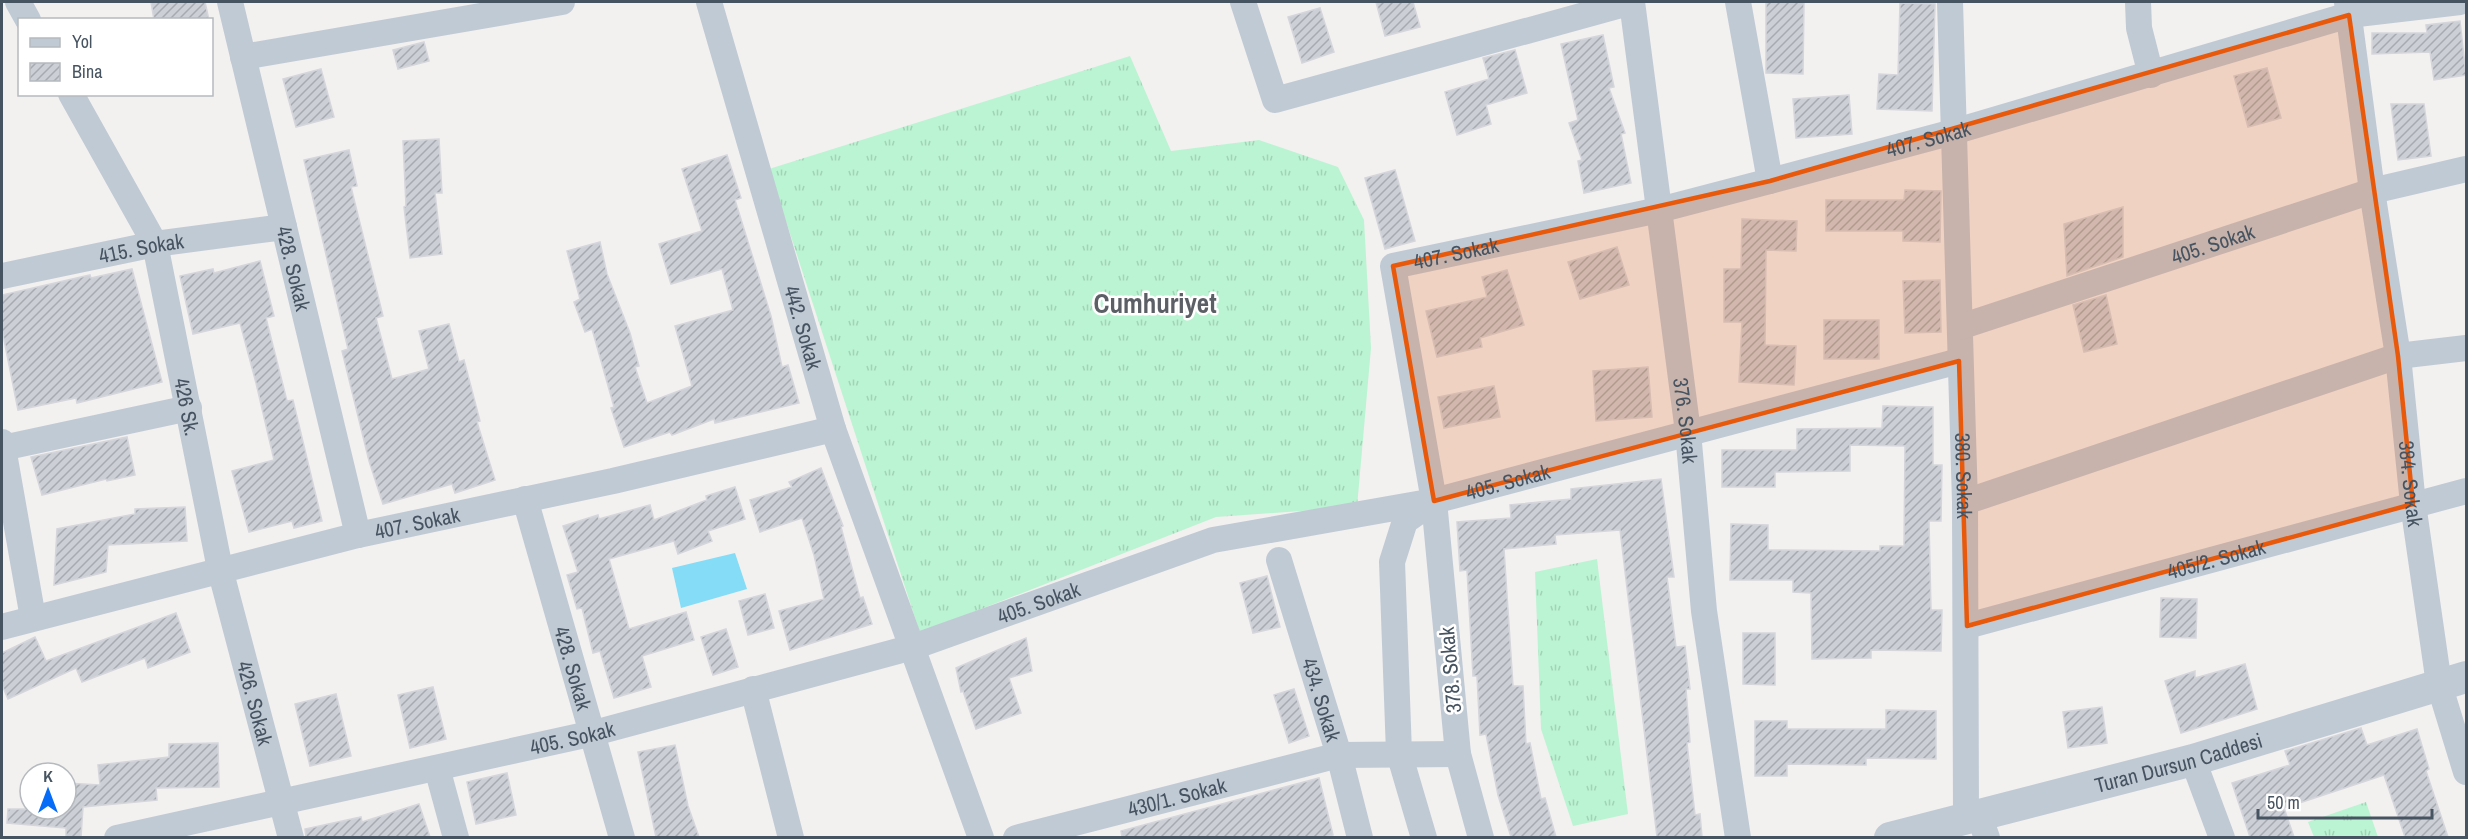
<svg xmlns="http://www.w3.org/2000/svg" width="2468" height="839" viewBox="0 0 2468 839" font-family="'Archivo Narrow',sans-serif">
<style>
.grass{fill:url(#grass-tufts)}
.water{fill:#84dcf6}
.building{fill:url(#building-hatch);stroke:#d4d6dc;stroke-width:1.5}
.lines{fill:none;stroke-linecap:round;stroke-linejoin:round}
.minor{stroke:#c0cad4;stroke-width:26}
.tertiary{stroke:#c0cad4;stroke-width:32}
.marked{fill:#e8590c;fill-opacity:0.2;stroke:#e8590c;stroke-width:4.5;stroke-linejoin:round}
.labels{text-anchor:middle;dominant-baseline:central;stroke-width:5;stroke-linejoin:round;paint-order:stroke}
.street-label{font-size:21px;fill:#465360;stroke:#fff}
.district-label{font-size:27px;font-weight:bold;fill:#5c6066;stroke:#fff}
</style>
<defs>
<pattern id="grass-tufts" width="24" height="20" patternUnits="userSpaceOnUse" patternTransform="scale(1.5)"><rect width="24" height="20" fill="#bbf4d2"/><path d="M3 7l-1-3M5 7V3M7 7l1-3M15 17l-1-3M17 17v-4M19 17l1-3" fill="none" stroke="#a2d3b7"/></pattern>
<pattern id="building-hatch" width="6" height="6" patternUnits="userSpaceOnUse" patternTransform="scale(1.5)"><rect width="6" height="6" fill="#cccfd6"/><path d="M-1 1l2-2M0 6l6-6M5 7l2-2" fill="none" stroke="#a7abb1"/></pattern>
</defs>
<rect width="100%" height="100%" fill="#f3f0f0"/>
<g class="grass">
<path d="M 1130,56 L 1171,151 L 1259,140 L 1338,167 L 1364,220 L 1371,348 L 1357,507 L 1216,517 L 920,633 L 769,169 Z"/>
<path d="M 1597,559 L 1628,814 L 1573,826 L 1541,729 L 1535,572 Z"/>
<path d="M 2366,802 L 2378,837 L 2314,837 L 2308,822 Z"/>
</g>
<path class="water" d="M 735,553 L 747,589 L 681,608 L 672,568 Z"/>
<g class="building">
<path d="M 151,2 L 205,2 L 209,20 L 154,20 Z"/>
<path d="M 1376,2 L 1413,2 L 1420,27 L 1385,36 Z"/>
<path d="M 1766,2 L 1804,2 L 1803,74 L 1766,73 Z"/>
<path d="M 1900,3 L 1935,4 L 1932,111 L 1877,109 L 1879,74 L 1898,75 Z"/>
<path d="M 1320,8 L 1334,52 L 1302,63 L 1288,17 Z"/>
<path d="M 2460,21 L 2466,75 L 2434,80 L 2430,52 L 2372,54 L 2372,33 L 2427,33 L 2426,25 Z"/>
<path d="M 1603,35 L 1614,87 L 1609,88 L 1625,133 L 1621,134 L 1631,183 L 1584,193 L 1578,161 L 1582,160 L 1569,123 L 1578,120 L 1561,44 Z"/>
<path d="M 424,42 L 429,61 L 398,69 L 393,50 Z"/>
<path d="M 1515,50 L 1527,93 L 1486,105 L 1491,124 L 1457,135 L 1445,92 L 1489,79 L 1483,58 Z"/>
<path d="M 2267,68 L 2281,118 L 2248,127 L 2234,76 Z"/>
<path d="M 321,69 L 334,117 L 296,127 L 283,79 Z"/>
<path d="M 1849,95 L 1852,134 L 1796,138 L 1793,99 Z"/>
<path d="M 2391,104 L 2424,104 L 2431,156 L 2398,160 Z"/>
<path d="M 439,139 L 442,193 L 435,193 L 442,254 L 410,258 L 404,207 L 406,206 L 403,141 Z"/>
<path d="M 349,150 L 357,186 L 351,187 L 383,316 L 376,318 L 392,379 L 429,369 L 419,331 L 449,324 L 459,362 L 464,360 L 480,421 L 477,422 L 495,480 L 455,493 L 452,484 L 383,504 L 369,461 L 342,351 L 348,349 L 304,160 Z"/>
<path d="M 727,155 L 741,198 L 735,200 L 771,316 L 782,367 L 788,365 L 799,403 L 715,423 L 714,419 L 672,435 L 670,432 L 624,447 L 611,408 L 614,407 L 592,329 L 585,332 L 574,302 L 580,299 L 567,251 L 600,242 L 607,274 L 630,333 L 639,366 L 635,367 L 647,403 L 692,386 L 675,326 L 733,310 L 722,269 L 671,284 L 659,244 L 702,231 L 682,169 Z"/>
<path d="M 1395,170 L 1415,241 L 1385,249 L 1365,178 Z"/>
<path d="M 1905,190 L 1941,191 L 1940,242 L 1903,241 L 1903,231 L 1826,231 L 1826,200 L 1904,200 Z"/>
<path d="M 2123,207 L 2123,257 L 2067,276 L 2064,224 Z"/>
<path d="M 1742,219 L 1797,221 L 1796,251 L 1766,250 L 1765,345 L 1796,346 L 1794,385 L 1739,382 L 1742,322 L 1724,322 L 1724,269 L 1741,269 Z"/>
<path d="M 1617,247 L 1629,285 L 1580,299 L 1568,262 Z"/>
<path d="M 260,261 L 274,316 L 266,318 L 287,401 L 293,400 L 322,521 L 294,528 L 292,521 L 249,532 L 232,471 L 274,460 L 256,383 L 240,323 L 193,334 L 180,276 L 213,269 L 214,273 Z"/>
<path d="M 132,269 L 162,382 L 77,403 L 76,398 L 18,410 L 2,330 L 2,295 L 90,275 L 91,278 Z"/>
<path d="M 1507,270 L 1524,325 L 1480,338 L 1482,347 L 1437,357 L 1426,311 L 1487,297 L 1482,277 Z"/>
<path d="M 1940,280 L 1941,332 L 1905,333 L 1903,281 Z"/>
<path d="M 2106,295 L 2117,344 L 2084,352 L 2073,305 Z"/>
<rect x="1824" y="320" width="55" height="39"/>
<path d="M 1648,367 L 1652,417 L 1596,421 L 1593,371 Z"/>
<path d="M 1494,386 L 1500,417 L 1444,428 L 1438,397 Z"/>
<path d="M 1883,406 L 1933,407 L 1933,465 L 1942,465 L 1941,521 L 1929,521 L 1931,610 L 1942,610 L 1941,651 L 1871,650 L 1871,658 L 1812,659 L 1811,593 L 1793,592 L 1793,580 L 1730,580 L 1731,524 L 1768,525 L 1768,550 L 1880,551 L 1880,546 L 1904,546 L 1905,446 L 1850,445 L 1850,471 L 1775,472 L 1775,487 L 1722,487 L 1722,450 L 1797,450 L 1797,429 L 1882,428 Z"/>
<path d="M 127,437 L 135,475 L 107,481 L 106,479 L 42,495 L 31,457 Z"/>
<path d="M 821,468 L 843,526 L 841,527 L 860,598 L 863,597 L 872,624 L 790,650 L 779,611 L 824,599 L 814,555 L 802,518 L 760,532 L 750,500 L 792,487 L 789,482 Z"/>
<path d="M 1661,479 L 1674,577 L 1667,577 L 1676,647 L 1685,646 L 1690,689 L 1686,689 L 1690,742 L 1687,743 L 1695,815 L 1700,814 L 1702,837 L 1657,837 L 1620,530 L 1555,535 L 1556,544 L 1504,549 L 1513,686 L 1523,686 L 1526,744 L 1530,743 L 1541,799 L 1545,798 L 1556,837 L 1511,837 L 1498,795 L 1486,734 L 1480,735 L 1477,676 L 1473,676 L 1467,570 L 1460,571 L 1457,522 L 1511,518 L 1510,505 L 1571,499 L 1571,489 Z"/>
<path d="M 735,487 L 745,519 L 708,531 L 712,541 L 678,554 L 674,541 L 609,559 L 629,629 L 686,612 L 694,640 L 642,656 L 651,687 L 614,698 L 600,651 L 593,653 L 582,608 L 577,609 L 567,575 L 578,572 L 563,526 L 598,515 L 599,519 L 650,505 L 654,520 L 707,500 L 706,496 Z"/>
<path d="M 185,507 L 187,541 L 108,545 L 106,572 L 54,585 L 57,529 L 135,514 L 135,509 Z"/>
<path d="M 1267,576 L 1280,627 L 1253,633 L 1240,583 Z"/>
<path d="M 765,594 L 774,628 L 748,635 L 739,601 Z"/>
<path d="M 2161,598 L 2197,599 L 2196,638 L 2160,637 Z"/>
<path d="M 176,613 L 190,652 L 148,668 L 145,658 L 82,682 L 76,668 L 8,699 L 2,685 L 2,653 L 35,637 L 46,661 Z"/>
<path d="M 726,629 L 738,667 L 713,675 L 701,637 Z"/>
<path d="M 1743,633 L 1775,633 L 1775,685 L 1743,684 Z"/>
<path d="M 1026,638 L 1032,671 L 1009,678 L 1021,713 L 976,729 L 963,691 L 961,692 L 956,668 Z"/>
<path d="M 2245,664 L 2257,709 L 2181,733 L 2165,681 L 2195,671 L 2195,678 Z"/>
<path d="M 433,687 L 446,739 L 410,748 L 398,695 Z"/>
<path d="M 1294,689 L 1309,736 L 1289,743 L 1274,695 Z"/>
<path d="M 336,694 L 351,756 L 310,766 L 295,704 Z"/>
<path d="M 2102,707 L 2107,743 L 2068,748 L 2063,712 Z"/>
<path d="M 1886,710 L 1936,711 L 1936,759 L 1866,758 L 1866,765 L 1787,764 L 1787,776 L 1755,776 L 1755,721 L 1787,721 L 1787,729 L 1886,729 Z"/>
<path d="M 2361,728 L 2367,745 L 2417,729 L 2429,769 L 2426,771 L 2448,837 L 2405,837 L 2384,775 L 2284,808 L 2294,837 L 2250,837 L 2232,783 L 2290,765 L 2285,751 Z"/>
<path d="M 218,743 L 219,787 L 156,788 L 157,800 L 83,807 L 81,837 L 66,837 L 66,828 L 7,823 L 8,809 L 66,809 L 66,783 L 100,785 L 98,765 L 169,757 L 169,744 Z"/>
<path d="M 675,745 L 688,806 L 699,837 L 656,837 L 638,752 Z"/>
<path d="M 507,773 L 516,815 L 476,824 L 467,782 Z"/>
<path d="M 1319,778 L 1333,835 L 1323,837 L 1122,837 L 1121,831 Z"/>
<path d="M 419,804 L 430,837 L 306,837 L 305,829 L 361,817 L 362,822 Z"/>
</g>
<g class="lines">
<g class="minor">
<path d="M 18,2 L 28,20"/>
<path id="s1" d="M 230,2 L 358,535"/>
<path id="s2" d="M 709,2 L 833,429 L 981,838"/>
<path d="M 1243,2 L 1275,100 L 1632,2"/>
<path id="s3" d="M 1632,2 L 1688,432 L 1704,611 L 1738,838"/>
<path d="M 1738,2 L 1770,181"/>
<path id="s4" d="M 1950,2 L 1965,502 L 1966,818"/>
<path d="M 2138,2 L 2139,28 L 2151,75"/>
<path id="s5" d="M 2347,2 L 2372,191 L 2398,356 L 2413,504 L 2439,684 L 2466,772"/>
<path d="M 243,57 L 562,2"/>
<path id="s6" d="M 71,94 L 155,244 L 220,569 L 291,838"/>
<path id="s7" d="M 2,276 L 155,244 L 284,227"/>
<path id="s8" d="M 1960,327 L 2372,191 L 2466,169"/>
<path d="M 2,442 L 33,618"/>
<path d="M 2,448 L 189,408"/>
<path id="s9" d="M 525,499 L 622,838"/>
<path d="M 1965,502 L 2398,356 L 2466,348"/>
<path id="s10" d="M 1279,560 L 1339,755 L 1360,838"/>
<path id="s11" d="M 1967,626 L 2466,491"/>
<path id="s12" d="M 2,627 L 358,535 L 613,481 L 833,429"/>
<path d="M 753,689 L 791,838"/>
<path d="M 2193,760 L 2222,838"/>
<path d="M 437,768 L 456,838"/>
<path d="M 1979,815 L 1987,838"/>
<path id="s13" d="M 117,838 L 594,733 L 913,647 L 1213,540 L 1434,501 L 1959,361"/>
<path id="s14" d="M 1016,838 L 1339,755 L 1458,754"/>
<path d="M 1424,838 L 1399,753 L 1392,562 L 1405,521 L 1431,503"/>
<path id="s15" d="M 1481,838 L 1458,754 L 1434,501 L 1393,266 L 1659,210 L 1770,181 L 1953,132 L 2349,15 L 2460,2"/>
</g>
<path class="tertiary" id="s16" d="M 1890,838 L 2193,760 L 2466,677"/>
</g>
<path class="marked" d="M 2349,15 L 2398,356 L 2413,504 L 1967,626 L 1959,361 L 1434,501 L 1393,266 L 1770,181 Z"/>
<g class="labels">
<g class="street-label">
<text stroke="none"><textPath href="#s15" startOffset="1130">407. Sokak</textPath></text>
<text stroke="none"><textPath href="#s8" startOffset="266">405. Sokak</textPath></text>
<text stroke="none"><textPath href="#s7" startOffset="142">415. Sokak</textPath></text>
<text stroke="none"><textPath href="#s15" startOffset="644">407. Sokak</textPath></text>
<text stroke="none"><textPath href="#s1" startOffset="274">428. Sokak</textPath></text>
<text stroke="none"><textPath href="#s2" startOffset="339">442. Sokak</textPath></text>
<text stroke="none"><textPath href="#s6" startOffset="338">426 Sk.</textPath></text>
<text stroke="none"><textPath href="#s3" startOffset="422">376. Sokak</textPath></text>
<text stroke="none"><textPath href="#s4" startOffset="474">380. Sokak</textPath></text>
<text stroke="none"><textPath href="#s13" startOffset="1438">405. Sokak</textPath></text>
<text stroke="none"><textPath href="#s5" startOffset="486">384. Sokak</textPath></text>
<text stroke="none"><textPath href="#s12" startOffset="428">407. Sokak</textPath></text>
<text stroke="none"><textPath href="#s11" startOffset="258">405/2. Sokak</textPath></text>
<text stroke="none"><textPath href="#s13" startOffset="952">405. Sokak</textPath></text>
<text stroke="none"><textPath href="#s9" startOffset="176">428. Sokak</textPath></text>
<text transform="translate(1450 670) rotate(-95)">378. Sokak</text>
<text stroke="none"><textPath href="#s10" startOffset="146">434. Sokak</textPath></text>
<text stroke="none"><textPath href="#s6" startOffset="642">426. Sokak</textPath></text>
<text stroke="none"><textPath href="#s13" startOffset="466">405. Sokak</textPath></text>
<text stroke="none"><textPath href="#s16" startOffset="298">Turan Dursun Caddesi</textPath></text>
<text stroke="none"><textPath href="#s14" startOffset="166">430/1. Sokak</textPath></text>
</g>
<g class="district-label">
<text x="1155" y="303">Cumhuriyet</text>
</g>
</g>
<rect width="2468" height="839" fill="none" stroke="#465360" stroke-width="6"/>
<rect x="18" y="18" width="195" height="78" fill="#ffffff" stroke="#b5babf" stroke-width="1.5"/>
<rect x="30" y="38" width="30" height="9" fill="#c0cad4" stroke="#b5babf" stroke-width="1.5"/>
<text x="72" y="48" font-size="18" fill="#465360">Yol</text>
<rect x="30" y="63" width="30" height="18" fill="url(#building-hatch)" stroke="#b5babf" stroke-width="1.5"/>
<text x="72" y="78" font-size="18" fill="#465360">Bina</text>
<g transform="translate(48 791)"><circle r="28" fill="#ffffff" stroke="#b5babf" stroke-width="1.5"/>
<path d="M0-4.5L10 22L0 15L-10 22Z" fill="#066bf7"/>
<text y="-9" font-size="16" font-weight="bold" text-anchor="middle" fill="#465360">K</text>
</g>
<path d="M2258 809v9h174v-9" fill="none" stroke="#465360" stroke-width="3"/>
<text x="2267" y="809" font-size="18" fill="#465360" stroke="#ffffff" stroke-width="4.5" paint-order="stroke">50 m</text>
</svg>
